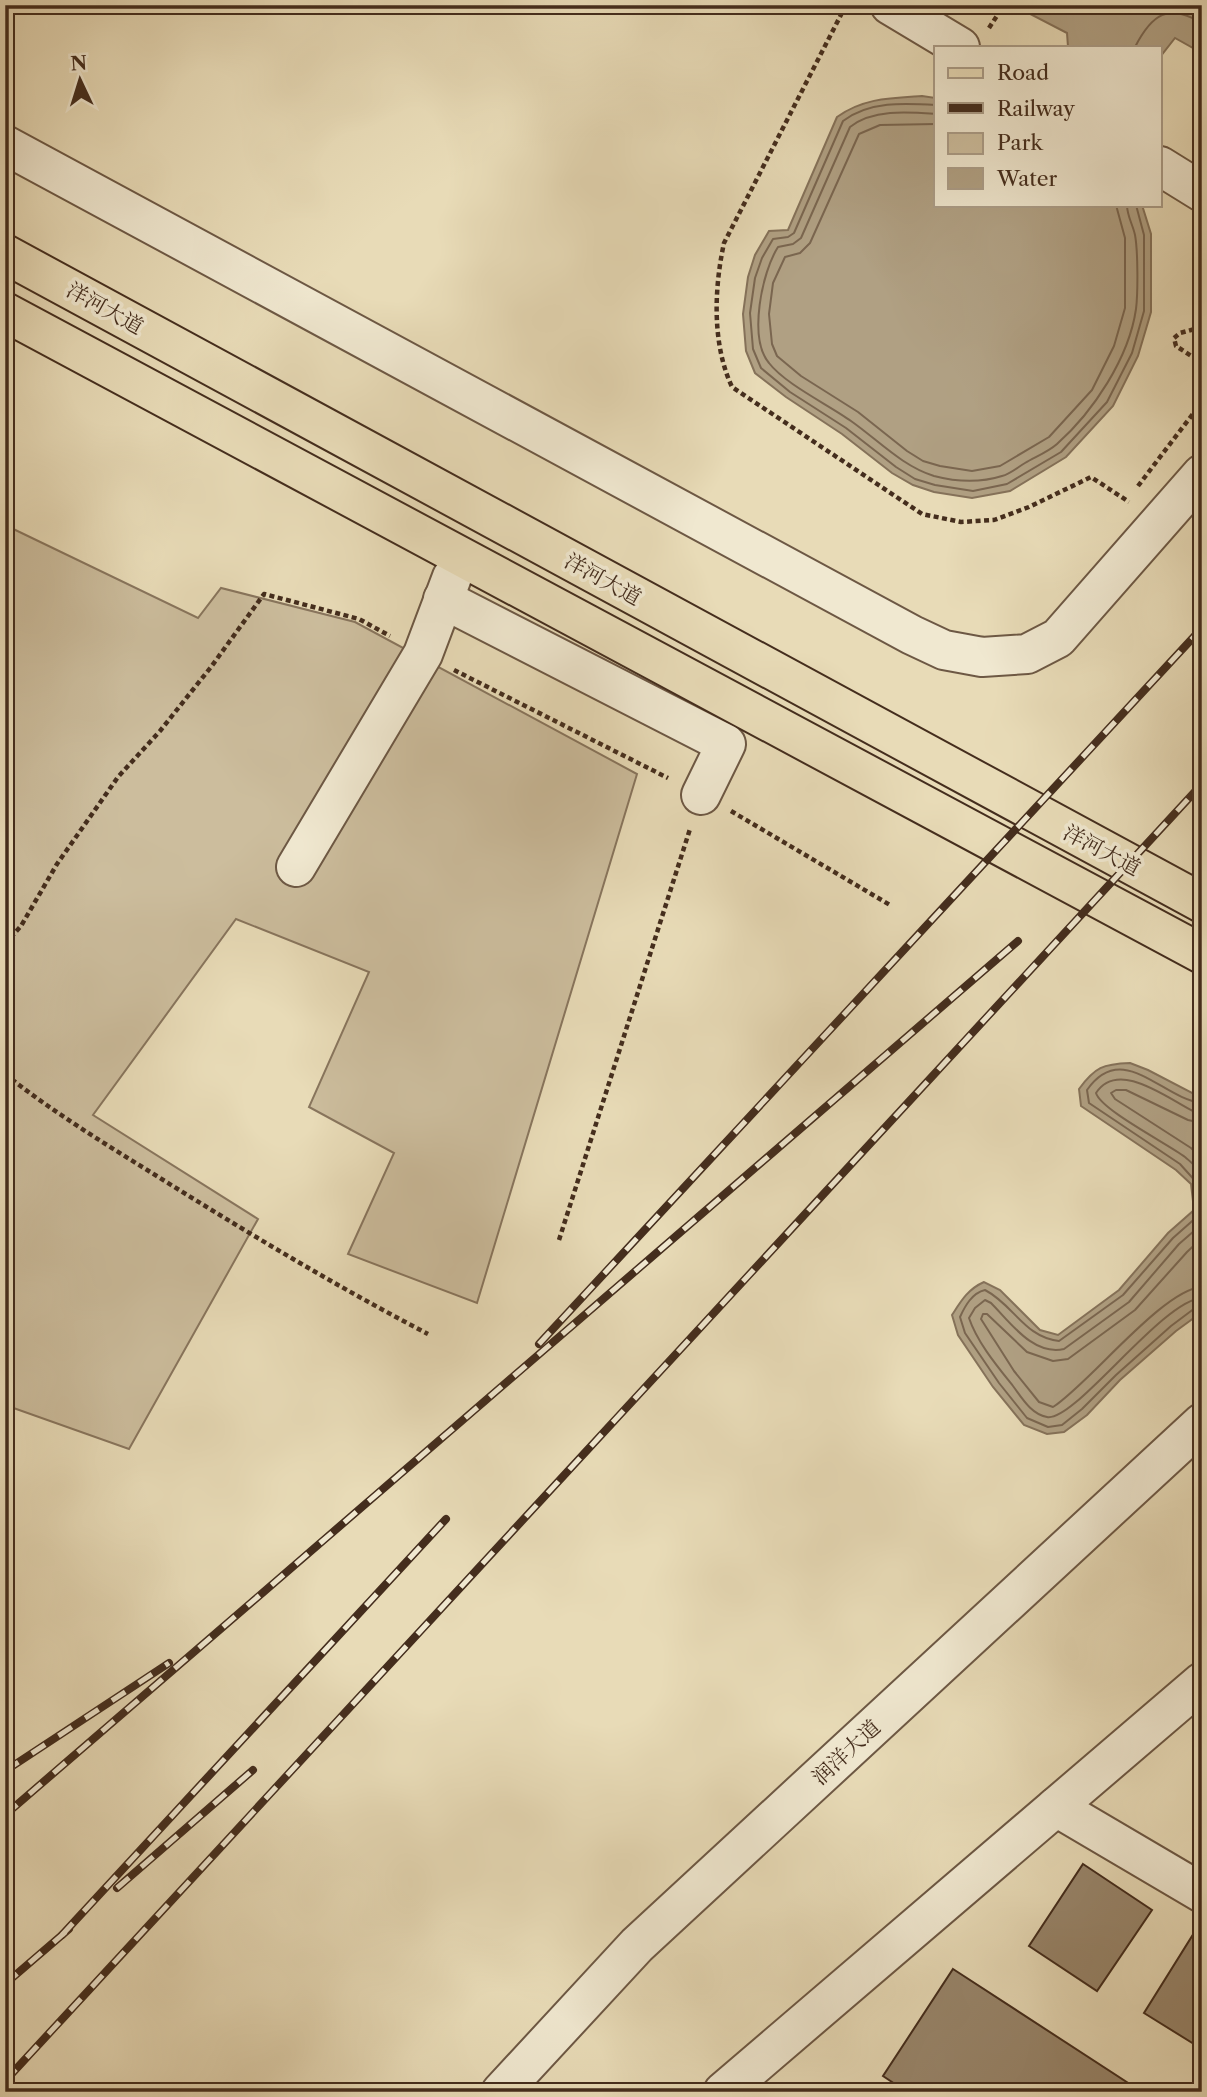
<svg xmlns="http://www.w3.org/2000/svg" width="1207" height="2097" viewBox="0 0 1207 2097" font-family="'Libre Caslon Text','Noto Serif SC',serif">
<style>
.green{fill:#ccbd9d;stroke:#88755d;stroke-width:2}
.water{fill:#b0a083;stroke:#85725a;stroke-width:2}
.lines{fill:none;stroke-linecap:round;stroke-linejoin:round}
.shore{stroke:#7a6650;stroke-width:2}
.building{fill:#99876d;stroke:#442d1d;stroke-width:2}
.minor-casing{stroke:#6d5844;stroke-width:42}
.major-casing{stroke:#442d1d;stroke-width:42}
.path{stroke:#442d1d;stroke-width:4.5;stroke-dasharray:5 3.5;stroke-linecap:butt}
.minor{stroke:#f0e8d0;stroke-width:38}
.major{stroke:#e8dbb7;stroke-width:38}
.rail-casing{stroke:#442d1d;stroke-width:8}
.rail{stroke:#f0e8d0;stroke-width:5;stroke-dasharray:16;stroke-linecap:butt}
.labels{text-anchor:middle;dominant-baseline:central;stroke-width:7;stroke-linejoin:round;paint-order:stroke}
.street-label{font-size:21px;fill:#442d1d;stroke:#f0e8d0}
</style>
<rect width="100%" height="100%" fill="#e8dbb7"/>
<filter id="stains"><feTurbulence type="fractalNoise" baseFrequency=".00286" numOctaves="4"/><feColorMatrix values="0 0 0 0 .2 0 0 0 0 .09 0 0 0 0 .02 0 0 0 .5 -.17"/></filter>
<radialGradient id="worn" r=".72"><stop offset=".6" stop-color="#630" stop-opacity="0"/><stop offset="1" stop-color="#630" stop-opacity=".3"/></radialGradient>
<path class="green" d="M 5,525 L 198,618 L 221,588 L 355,622 L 637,774 L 477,1303 L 348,1254 L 394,1153 L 309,1107 L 369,972 L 236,919 L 93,1115 L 258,1219 L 129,1449 L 5,1405 Z"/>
<g class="water">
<path d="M 1013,5 L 1202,5 L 1202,53 L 1175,38 L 1160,57 L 1160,47 L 1068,47 L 1067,33 Z"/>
<path d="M 922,96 L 936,98 L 936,205 L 1142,205 L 1151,234 L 1151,312 L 1138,356 L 1113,406 L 1066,457 L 1010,491 L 972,498 L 934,492 L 913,485 L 892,473 L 842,434 L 786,397 L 755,373 L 746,351 L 743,314 L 748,277 L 755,255 L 769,231 L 788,230 L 837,117 C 863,98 891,98 922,96 Z"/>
<path d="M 1130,1063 L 1148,1070 L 1202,1098 L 1202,1312 L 1176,1331 L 1120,1380 L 1087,1415 L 1064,1432 L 1047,1434 L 1024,1425 L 993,1387 L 958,1335 L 952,1315 C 961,1301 968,1289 984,1282 L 1000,1290 L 1040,1330 L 1058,1335 L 1119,1290 L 1168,1233 L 1194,1210 L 1191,1184 L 1176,1170 L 1081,1106 L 1079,1089 C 1095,1067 1103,1064 1130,1063 Z"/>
</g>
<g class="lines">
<g class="shore">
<path d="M 1135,47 C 1152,14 1168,3 1202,23"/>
<path d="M 936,105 C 904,103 869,101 843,121 L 794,233 L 788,237 L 773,239 L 762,258 L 755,278 L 750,313 L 753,349 L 761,368 L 790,392 L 846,428 L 896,467 L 915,479 L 935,485 L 973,491 L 1007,484 L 1061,452 L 1107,402 L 1132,353 L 1144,311 L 1144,235 L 1136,205"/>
<path d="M 936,114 C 908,112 873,109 850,127 L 801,238 L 793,244 L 778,247 C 762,272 748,338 769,363 C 785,384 829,405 851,421 C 878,440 902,466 934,476 C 957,482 980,483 1002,476 C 1010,474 1018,467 1025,463 C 1035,457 1048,452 1057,444 C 1093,412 1129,358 1136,309 C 1138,293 1138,251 1135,235 C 1133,225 1127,216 1127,205"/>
<path d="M 936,124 L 880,125 L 859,134 L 810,243 L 800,253 L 785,257 L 773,283 L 769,314 L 772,344 L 777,356 L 801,376 L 858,412 L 907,451 L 923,461 L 940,466 L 972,471 L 1000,466 L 1049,437 L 1092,390 L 1114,346 L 1125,308 L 1125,238 L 1116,205"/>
<path d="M 1202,1103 C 1162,1099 1123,1039 1087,1090 L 1089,1103 L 1180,1164 L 1198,1184 L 1199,1215 L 1173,1238 L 1123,1295 L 1059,1341 C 1024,1337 1014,1305 985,1290 C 972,1293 965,1306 960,1317 L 965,1333 L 999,1383 L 1027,1418 L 1048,1427 L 1062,1425 L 1082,1409 L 1116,1375 L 1171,1326 L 1195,1308 L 1202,1307"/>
<path d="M 1202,1112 L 1193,1111 C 1167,1098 1118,1059 1096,1093 C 1101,1110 1168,1144 1185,1157 C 1191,1162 1196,1167 1202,1172"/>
<path d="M 1202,1123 L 1188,1120 L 1126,1090 L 1116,1090 L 1111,1093 L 1115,1099 L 1191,1148 L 1202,1158"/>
<path d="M 1202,1224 L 1179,1244 L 1129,1302 L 1064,1349 C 1033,1356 1010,1322 991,1303 L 985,1300 L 975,1308 L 969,1318 C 977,1342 997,1366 1013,1386 C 1022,1398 1031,1414 1047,1417 C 1074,1423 1162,1300 1202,1298"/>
<path d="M 1202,1238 L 1187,1252 L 1135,1310 L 1068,1359 L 1053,1361 L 1027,1352 L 987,1314 L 983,1314 L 981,1319 L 1014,1371 L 1039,1402 L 1053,1407 C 1089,1384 1163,1289 1202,1287"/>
</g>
</g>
<g class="building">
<path d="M 1083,1864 L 1152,1910 L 1097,1991 L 1029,1946 Z"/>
<path d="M 1194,1933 L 1202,1938 L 1202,2049 L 1144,2013 Z"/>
<path d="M 953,1969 L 1142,2092 L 907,2092 L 883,2076 Z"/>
</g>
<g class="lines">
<g class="minor-casing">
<g id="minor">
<path d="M 890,5 L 960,47"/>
<path d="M 5,145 L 912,635 L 944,650 L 982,657 L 1027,654 L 1058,638 L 1202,474"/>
<path d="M 1160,166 L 1202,192"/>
<path d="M 443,599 L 726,744 L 701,795"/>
<path d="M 296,867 L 423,654 L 452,577"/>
<path d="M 1056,1807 L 1202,1893"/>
<path d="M 501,2092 L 637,1945 L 1202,1423"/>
<path d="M 723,2092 L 1202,1682"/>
</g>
</g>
<g class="major-casing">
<g id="major">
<path d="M 5,254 L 1202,903"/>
<path d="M 5,312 L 1202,954"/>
</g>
</g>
<g class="path">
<path d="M 846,5 L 724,243 C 714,289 712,344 732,387 L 922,514 L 961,522 L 994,520 L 1029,507 L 1091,477 L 1129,502"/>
<path d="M 989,28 L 1004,5"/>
<path d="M 1202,327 L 1180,333 L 1174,338 L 1176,346 L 1202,363"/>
<path d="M 1138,486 L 1202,402"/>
<path d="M 454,670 L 668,778"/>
<path d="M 731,811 L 890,905"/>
<path d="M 5,944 L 21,926 L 57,864 L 118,777 L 160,731 L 211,667 L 264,594 L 359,619 L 390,636"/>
<path d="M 5,1074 C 54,1113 107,1145 160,1178 C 248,1233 336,1286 428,1334"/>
<path d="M 559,1240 L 690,829"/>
</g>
<use href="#minor" class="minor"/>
<use href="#major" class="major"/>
<g class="rail-casing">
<g id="rail">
<path d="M 539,1344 L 1202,628"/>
<path d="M 5,1771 L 169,1663"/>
<path d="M 5,1815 L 1018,941"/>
<path d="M 117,1888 L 253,1770"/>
<path d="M 62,1935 L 446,1519"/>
<path d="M 5,1984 L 69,1929"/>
<path d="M 5,2081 L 1202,784"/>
</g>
</g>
<use href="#rail" class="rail"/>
</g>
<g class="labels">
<g class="street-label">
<text transform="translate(105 308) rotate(29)">洋河大道</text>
<text transform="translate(603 579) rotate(29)">洋河大道</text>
<text transform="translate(1102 850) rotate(28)">洋河大道</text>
<text transform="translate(846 1752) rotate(-43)">润洋大道</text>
</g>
</g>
<rect width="1207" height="2097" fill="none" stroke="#e8dbb7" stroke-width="28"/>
<rect x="7" y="7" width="1193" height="2083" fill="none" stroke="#442d1d" stroke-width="3.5"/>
<rect x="14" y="14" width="1179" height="2069" fill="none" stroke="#442d1d" stroke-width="2"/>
<rect x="934" y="46" width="228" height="161" fill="#f0e8d0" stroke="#ab9d88" stroke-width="2"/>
<rect x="948" y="68" width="35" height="10" fill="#e8dbb7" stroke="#ab9d88" stroke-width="2"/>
<text x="997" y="80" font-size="21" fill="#442d1d">Road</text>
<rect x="948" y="103" width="35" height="10" fill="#442d1d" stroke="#ab9d88" stroke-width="2"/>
<text x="997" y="116" font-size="21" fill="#442d1d">Railway</text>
<rect x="948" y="133" width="35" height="21" fill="#ccbd9d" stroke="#ab9d88" stroke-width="2"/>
<text x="997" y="150" font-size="21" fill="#442d1d">Park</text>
<rect x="948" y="168" width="35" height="21" fill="#b0a083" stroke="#ab9d88" stroke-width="2"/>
<text x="997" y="186" font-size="21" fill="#442d1d">Water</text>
<g transform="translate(80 80) rotate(356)" stroke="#f0e8d0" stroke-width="5" paint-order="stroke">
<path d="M0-5L12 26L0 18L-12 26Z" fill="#442d1d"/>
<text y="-10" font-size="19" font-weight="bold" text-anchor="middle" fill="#442d1d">N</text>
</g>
<rect width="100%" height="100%" filter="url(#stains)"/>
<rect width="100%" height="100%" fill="url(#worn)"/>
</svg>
